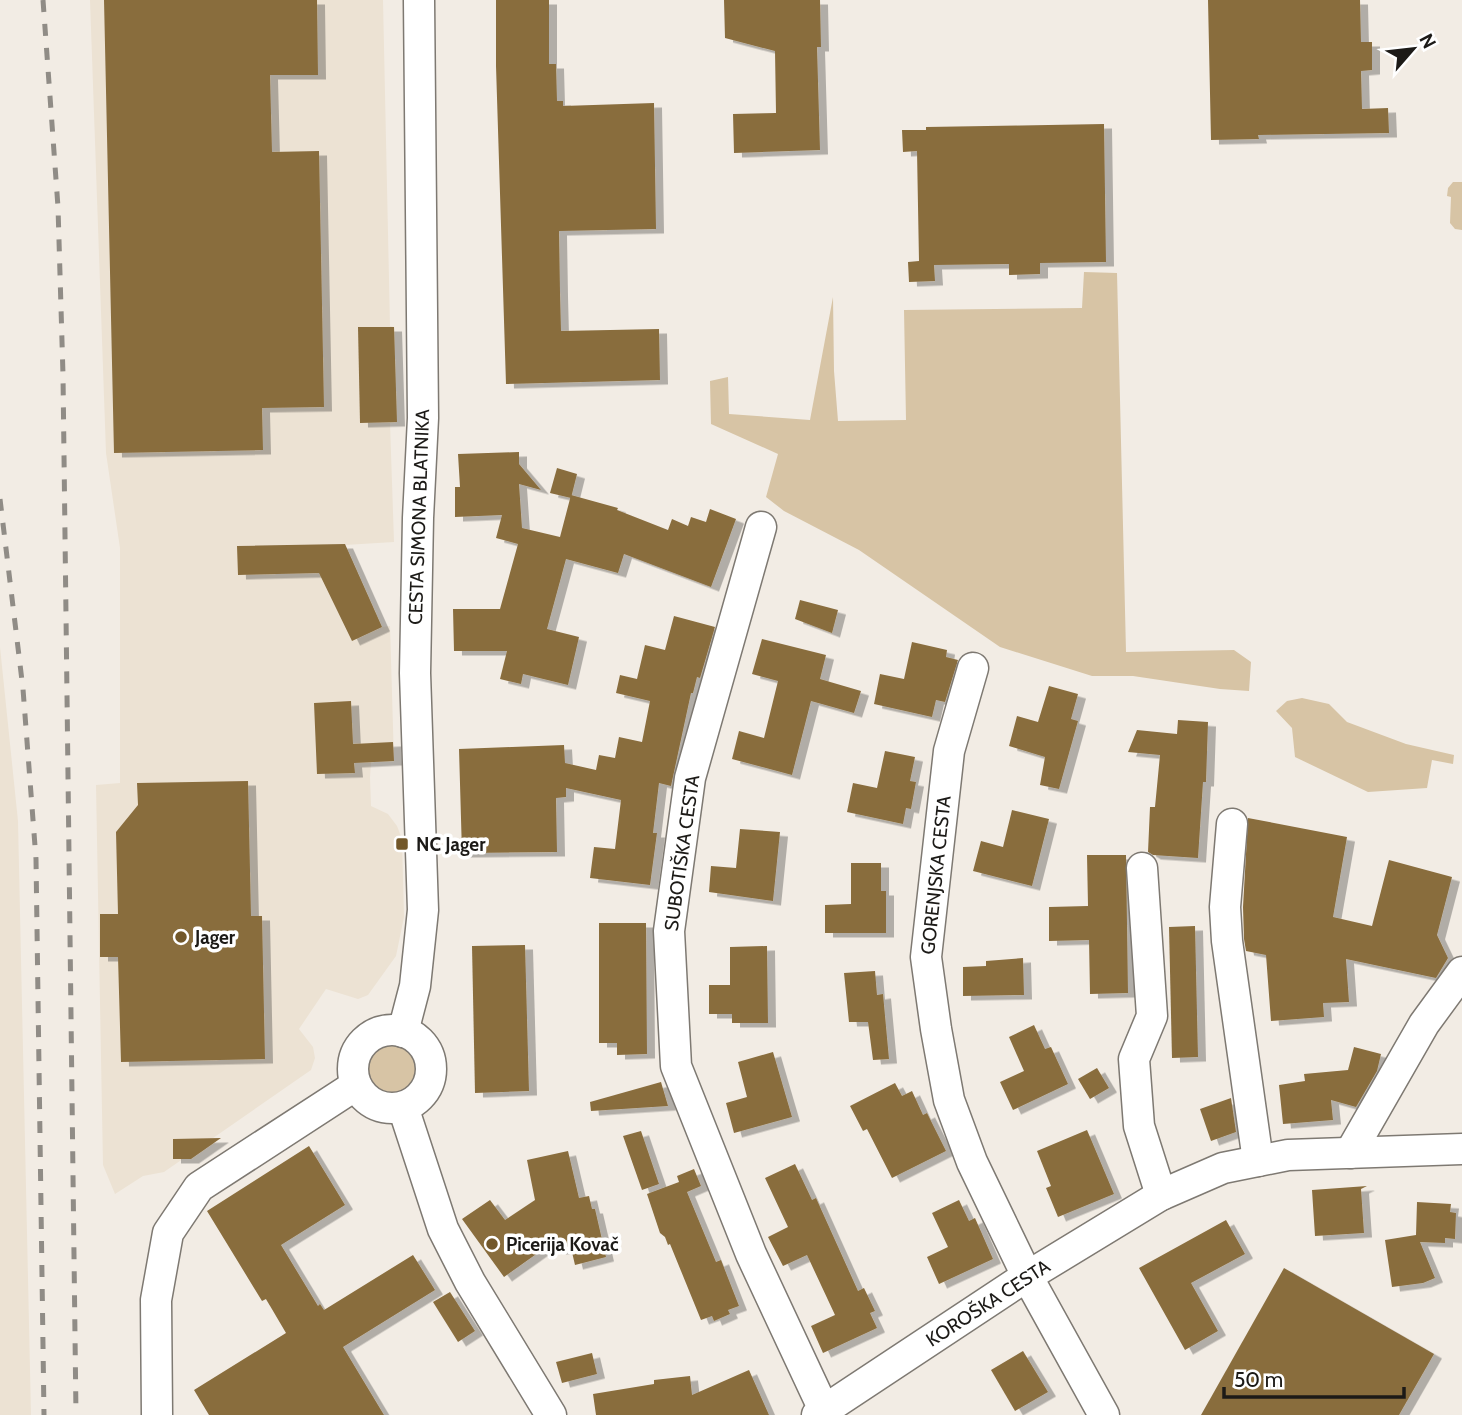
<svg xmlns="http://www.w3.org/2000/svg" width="1462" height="1415" viewBox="0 0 1462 1415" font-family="Cabin,sans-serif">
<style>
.built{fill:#ece2d3}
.green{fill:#d7c4a5}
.building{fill:#896d3e;filter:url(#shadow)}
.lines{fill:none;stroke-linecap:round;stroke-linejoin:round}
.minor-casing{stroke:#7e7972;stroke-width:33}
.minor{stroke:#fff;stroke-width:30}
.rail{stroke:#908c86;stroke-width:5;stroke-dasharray:12 12;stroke-linecap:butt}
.poi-dot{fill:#725729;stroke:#fff;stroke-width:2.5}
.labels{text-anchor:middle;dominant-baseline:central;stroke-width:7;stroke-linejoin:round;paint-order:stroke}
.street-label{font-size:19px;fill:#1c1a17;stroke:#fff}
.poi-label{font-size:19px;font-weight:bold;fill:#1c1a17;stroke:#fff;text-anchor:start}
</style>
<defs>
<filter id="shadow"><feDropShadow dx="8" dy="4.5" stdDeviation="0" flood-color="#0004"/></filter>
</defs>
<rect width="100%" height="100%" fill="#f2ece4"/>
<g class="built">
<path d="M 90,0 L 383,0 L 390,326 L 394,327 L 397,422 L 390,423 L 394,542 L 345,545 L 382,627 L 390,626 L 394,761 L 371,762 L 370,777 L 371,806 L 388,814 L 397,826 L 402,839 L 404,917 L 396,956 L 368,995 L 358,999 L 326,989 L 299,1029 L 313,1047 L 315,1058 L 311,1070 L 164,1172 L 143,1176 L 115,1194 L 103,1165 L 96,785 L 120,783 L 120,548 L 106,453 Z"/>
<path d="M 0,647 L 18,821 L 31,1415 L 0,1415 Z"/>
</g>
<g class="green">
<path d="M 1453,182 L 1462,182 L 1462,230 L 1455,229 L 1450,223 L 1451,197 L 1447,196 L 1448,188 Z"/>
<path d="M 1084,272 L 1117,273 L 1126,652 L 1234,650 L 1251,662 L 1249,691 L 1220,689 L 1133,676 L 1092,676 L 1000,647 L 859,550 L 784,511 L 766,497 L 778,454 L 711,424 L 710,381 L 728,377 L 729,414 L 810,420 L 833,297 L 834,371 L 838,421 L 906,420 L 904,310 L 1082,308 Z"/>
<path d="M 1302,698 L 1329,704 L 1347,722 L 1406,744 L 1454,755 L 1453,764 L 1432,760 L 1427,788 L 1368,792 L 1295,757 L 1292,728 L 1276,711 L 1287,701 Z"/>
<circle cx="392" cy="1069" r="29"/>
</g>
<g class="building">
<path d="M 104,0 L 317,0 L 318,75 L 270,75 L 272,152 L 319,151 L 324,407 L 262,408 L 263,450 L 114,453 Z"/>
<path d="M 496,0 L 549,0 L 549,64 L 556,64 L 557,101 L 563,101 L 563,106 L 654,103 L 656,229 L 559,231 L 560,292 L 561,331 L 659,329 L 660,380 L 506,384 L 496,66 Z"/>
<path d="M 724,0 L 820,0 L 821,47 L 817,47 L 820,150 L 734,153 L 733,114 L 776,113 L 775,51 L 725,38 Z"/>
<path d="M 1208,0 L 1360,0 L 1361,42 L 1372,42 L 1372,70 L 1361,71 L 1362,109 L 1388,108 L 1389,133 L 1258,135 L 1259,139 L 1211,140 Z"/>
<path d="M 1104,124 L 1106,262 L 1040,263 L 1040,274 L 1009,275 L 1009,264 L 934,265 L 935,281 L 909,282 L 908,262 L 919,261 L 917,151 L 903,152 L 902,130 L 926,130 L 926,127 Z"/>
<path d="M 358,327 L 394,327 L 397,422 L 360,423 Z"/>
<path d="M 519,452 L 519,464 L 541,490 L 519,484 L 522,528 L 560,537 L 571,495 L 618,508 L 617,510 L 668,530 L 672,519 L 688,526 L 691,517 L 706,522 L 710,509 L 736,519 L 711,587 L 624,554 L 618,573 L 566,559 L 547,629 L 579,637 L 568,685 L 523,674 L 521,684 L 500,679 L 507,651 L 454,651 L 453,609 L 500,609 L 518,544 L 496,538 L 502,515 L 455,517 L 455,487 L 460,487 L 458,454 Z"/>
<path d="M 557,468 L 577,474 L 571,498 L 550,493 Z"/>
<path d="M 345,544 L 382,627 L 352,641 L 319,573 L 238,575 L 237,546 Z"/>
<path d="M 800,600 L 838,610 L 832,633 L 795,619 Z"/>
<path d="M 674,616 L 715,627 L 700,678 L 697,677 L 693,693 L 691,693 L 671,786 L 659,783 L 653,833 L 657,833 L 650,885 L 590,878 L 594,847 L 615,849 L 621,800 L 566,788 L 566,797 L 556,798 L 557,852 L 462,853 L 459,749 L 564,745 L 565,763 L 596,770 L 599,755 L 615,758 L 619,737 L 642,742 L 650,701 L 616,693 L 620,675 L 637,679 L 645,645 L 665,650 Z"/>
<path d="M 762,639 L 826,655 L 820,679 L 861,691 L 854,713 L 811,701 L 792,775 L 732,759 L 739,731 L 764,738 L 778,681 L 752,674 Z"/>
<path d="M 912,642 L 947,650 L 946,657 L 958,660 L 945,702 L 936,700 L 932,717 L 874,704 L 880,674 L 904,679 Z"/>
<path d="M 1049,686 L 1078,694 L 1071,719 L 1078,721 L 1059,789 L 1040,785 L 1045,757 L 1009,746 L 1017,716 L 1038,722 Z"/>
<path d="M 351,701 L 353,744 L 393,742 L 394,761 L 354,763 L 355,773 L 317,774 L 314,703 Z"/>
<path d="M 1178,720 L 1208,722 L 1206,782 L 1203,782 L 1198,858 L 1153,855 L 1148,852 L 1150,807 L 1155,807 L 1160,755 L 1128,752 L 1137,730 L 1177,734 Z"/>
<path d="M 885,751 L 915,757 L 910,781 L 916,782 L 911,809 L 906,808 L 903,824 L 847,812 L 853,783 L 877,788 Z"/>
<path d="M 248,781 L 251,916 L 262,916 L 265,1059 L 121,1062 L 118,957 L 100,957 L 100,914 L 118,914 L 116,832 L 138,805 L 137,783 Z"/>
<path d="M 1012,810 L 1049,819 L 1032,886 L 973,871 L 981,841 L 1003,847 Z"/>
<path d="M 1248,818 L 1347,837 L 1333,917 L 1372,926 L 1389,860 L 1452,877 L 1437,935 L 1448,958 L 1436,978 L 1346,959 L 1349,1002 L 1323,1003 L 1324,1017 L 1271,1021 L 1266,955 L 1246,951 L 1244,939 L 1243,907 Z"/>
<path d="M 740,829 L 780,832 L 773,901 L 709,892 L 711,866 L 736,868 Z"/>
<path d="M 1087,855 L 1126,855 L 1128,993 L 1090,994 L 1089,940 L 1049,941 L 1049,907 L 1088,906 Z"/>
<path d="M 851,863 L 881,863 L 881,891 L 886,891 L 886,933 L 825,933 L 825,905 L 851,904 Z"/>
<path d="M 599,923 L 646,923 L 647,1054 L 617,1055 L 617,1043 L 599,1043 Z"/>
<path d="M 1195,926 L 1198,1057 L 1172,1058 L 1169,927 Z"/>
<path d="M 525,945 L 529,1091 L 475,1093 L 472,946 Z"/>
<path d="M 767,946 L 768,1023 L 732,1023 L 732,1014 L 709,1014 L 709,985 L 730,985 L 730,947 Z"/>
<path d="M 1023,958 L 1024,995 L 963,996 L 963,967 L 986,966 L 986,961 Z"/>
<path d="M 875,971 L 877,995 L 883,994 L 889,1059 L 873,1060 L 868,1022 L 849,1022 L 844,973 Z"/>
<path d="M 1034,1025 L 1045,1049 L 1051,1047 L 1068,1084 L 1013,1110 L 1000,1082 L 1024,1071 L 1009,1037 Z"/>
<path d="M 1354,1047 L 1381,1054 L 1377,1071 L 1356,1107 L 1331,1100 L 1333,1120 L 1283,1124 L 1279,1085 L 1305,1081 L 1304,1074 L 1348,1070 Z"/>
<path d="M 773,1052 L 792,1117 L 734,1133 L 726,1103 L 747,1097 L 738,1062 Z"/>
<path d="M 1097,1068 L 1109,1088 L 1090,1099 L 1078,1079 Z"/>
<path d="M 661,1082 L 668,1106 L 591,1111 L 590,1102 Z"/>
<path d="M 895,1083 L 902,1096 L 912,1091 L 923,1115 L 927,1113 L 946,1151 L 892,1178 L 867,1129 L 863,1131 L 850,1106 Z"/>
<path d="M 1231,1098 L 1236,1132 L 1211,1141 L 1200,1109 Z"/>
<path d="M 1087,1130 L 1114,1194 L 1058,1217 L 1046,1188 L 1051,1186 L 1037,1151 Z"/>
<path d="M 641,1131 L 659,1184 L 642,1190 L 623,1136 Z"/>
<path d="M 221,1138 L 191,1159 L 173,1159 L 173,1139 Z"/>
<path d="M 309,1146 L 345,1205 L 281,1245 L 318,1306 L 320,1304 L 324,1310 L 413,1255 L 435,1290 L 343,1347 L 384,1415 L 209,1415 L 194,1390 L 286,1333 L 266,1299 L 262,1301 L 207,1211 Z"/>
<path d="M 568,1151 L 579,1198 L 589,1196 L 592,1209 L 595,1209 L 606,1257 L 575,1265 L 571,1248 L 558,1250 L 556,1240 L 504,1277 L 462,1219 L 490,1200 L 505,1220 L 535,1200 L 527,1160 Z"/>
<path d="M 795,1164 L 812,1200 L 816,1198 L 858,1291 L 864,1288 L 875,1311 L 870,1313 L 877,1328 L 823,1353 L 811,1326 L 835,1315 L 807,1255 L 783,1266 L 768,1237 L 788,1227 L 765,1178 Z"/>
<path d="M 694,1169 L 701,1186 L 687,1192 L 716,1262 L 721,1260 L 739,1306 L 728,1310 L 730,1314 L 714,1321 L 712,1316 L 701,1320 L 670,1244 L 668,1245 L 665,1237 L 660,1233 L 647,1194 L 679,1182 L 677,1176 Z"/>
<path d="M 1367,1186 L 1361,1189 L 1364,1233 L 1315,1236 L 1312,1190 Z"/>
<path d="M 959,1200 L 969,1221 L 975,1218 L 993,1259 L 939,1284 L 927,1257 L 948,1247 L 932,1213 Z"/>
<path d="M 1417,1202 L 1451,1204 L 1450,1212 L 1456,1213 L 1455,1239 L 1445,1238 L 1445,1243 L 1420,1242 L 1435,1278 L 1423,1283 L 1392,1287 L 1385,1240 L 1416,1235 Z"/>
<path d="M 1226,1220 L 1245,1254 L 1191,1283 L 1218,1331 L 1185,1350 L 1139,1268 Z"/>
<path d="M 1284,1268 L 1434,1354 L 1399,1415 L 1201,1415 Z"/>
<path d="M 450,1292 L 475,1331 L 458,1342 L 433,1302 Z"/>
<path d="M 1023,1351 L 1048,1392 L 1015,1411 L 991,1370 Z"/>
<path d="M 592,1353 L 597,1374 L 562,1383 L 556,1362 Z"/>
<path d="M 749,1370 L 769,1415 L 596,1415 L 593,1394 L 654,1384 L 654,1380 L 690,1376 L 692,1395 Z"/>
</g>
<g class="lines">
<g class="minor-casing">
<g id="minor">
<path d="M 761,527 L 690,778 L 669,931 L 676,1066 L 751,1254 L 824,1410"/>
<path d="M 973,668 L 949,751 L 926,957 L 936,1029 L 949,1100 L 972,1162 L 1027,1276 L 1104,1415"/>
<path d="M 1232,824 L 1225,907 L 1227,941 L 1258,1161"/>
<path d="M 1142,868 L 1152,1016 L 1134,1059 L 1139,1126 L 1161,1195"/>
<circle cx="392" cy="1069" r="39"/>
<path d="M 403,1032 L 415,986 L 423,910 L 415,673 L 418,518 L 423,418 L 419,0"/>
<path d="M 403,1107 L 443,1229 L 470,1282 L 551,1415"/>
<path d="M 1350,1153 L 1424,1024 L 1462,972"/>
<path d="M 157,1415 L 156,1300 L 168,1233 L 199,1187 L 356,1085"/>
<path d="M 817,1415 L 1018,1282 L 1161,1195 L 1223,1168 L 1288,1155 L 1462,1149"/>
</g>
</g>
<use href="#minor" class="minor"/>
<g class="rail">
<path d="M 43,0 L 58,207 L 63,375 L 76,1415"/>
<path d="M 0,499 L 23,689 L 36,859 L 44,1415"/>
</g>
</g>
<g class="poi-dot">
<rect x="395" y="837" width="14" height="14" rx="3.5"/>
<circle cx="181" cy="937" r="7"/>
<circle cx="492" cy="1244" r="7"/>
</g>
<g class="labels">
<g class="street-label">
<text transform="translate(419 517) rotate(-88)">CESTA SIMONA BLATNIKA</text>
<text transform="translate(682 853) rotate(-82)">SUBOTIŠKA CESTA</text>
<text transform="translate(936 875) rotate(-84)">GORENJSKA CESTA</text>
<text transform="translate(988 1303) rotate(-33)">KOROŠKA CESTA</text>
</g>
<g class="poi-label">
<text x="416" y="844">NC Jager</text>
<text x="195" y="937">Jager</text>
<text x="506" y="1244">Picerija Kovač</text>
</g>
</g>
<g transform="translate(1413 49) rotate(62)" stroke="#ffffff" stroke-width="5" paint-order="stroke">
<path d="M0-5L12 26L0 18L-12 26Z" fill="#1c1a17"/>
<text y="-10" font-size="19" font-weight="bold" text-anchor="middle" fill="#1c1a17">N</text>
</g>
<path d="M1224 1387v10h180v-10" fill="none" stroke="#1c1a17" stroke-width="3.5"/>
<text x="1234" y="1387" font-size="21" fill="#1c1a17" stroke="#ffffff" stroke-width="5" paint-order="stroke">50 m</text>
</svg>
